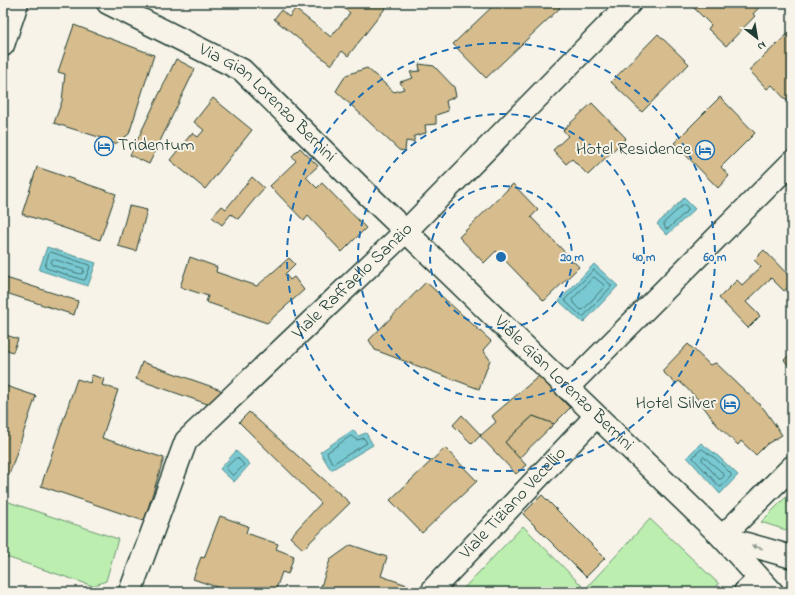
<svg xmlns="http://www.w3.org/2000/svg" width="795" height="595" viewBox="0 0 795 595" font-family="'Indie Flower',sans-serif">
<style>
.green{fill:#bbeeaf;stroke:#6d9672}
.water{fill:#79c9d2;stroke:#559193}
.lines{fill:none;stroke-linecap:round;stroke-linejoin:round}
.shore{stroke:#437573;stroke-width:1}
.building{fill:#d7bd8d;stroke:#1f3d34}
.minor-casing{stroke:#1f3d34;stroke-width:25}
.minor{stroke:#f7f3e8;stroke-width:22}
.oneway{fill:#8b988e}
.ring{fill:none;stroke:#1f6fb2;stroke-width:2;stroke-dasharray:7 5}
.labels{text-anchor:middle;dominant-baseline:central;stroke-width:4;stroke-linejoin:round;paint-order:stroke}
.street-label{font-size:18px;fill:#1f3d34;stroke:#f7f3e8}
.poi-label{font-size:18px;fill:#1f3d34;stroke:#f7f3e8;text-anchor:end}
.centre{fill:#1f6fb2;stroke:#f7f3e8;stroke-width:2}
.ring-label{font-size:12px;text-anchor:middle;font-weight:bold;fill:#1f6fb2;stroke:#f7f3e8;stroke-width:4;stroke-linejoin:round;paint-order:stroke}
</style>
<rect width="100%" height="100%" fill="#f7f3e8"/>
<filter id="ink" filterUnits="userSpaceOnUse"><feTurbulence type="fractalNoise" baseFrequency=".025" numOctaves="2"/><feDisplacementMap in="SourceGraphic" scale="8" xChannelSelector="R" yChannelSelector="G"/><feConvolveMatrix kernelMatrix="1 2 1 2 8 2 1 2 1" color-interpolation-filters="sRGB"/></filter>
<g filter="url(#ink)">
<g class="green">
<path d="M 792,491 L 792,532 L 761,522 Z"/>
<path d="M 3,500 L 118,539 L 106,581 L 93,586 L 3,556 Z"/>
<path d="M 650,519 L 719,584 L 711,592 L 460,592 L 523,526 L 585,589 Z"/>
</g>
<g class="water">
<path d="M 684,198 L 695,209 L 667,235 L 657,224 Z"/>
<path d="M 47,247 L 96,263 L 88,286 L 39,270 Z"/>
<path d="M 594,264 L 618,286 L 583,323 L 559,301 Z"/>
<path d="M 353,430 L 358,436 L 366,433 L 373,445 L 331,470 L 320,452 Z"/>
<path d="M 701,443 L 718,456 L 738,475 L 720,494 L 687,457 Z"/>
<path d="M 236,451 L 250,464 L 234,482 L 220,469 Z"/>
</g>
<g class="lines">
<g class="shore">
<path d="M 683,205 L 685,205 L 688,208 L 688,210 L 669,228 L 666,229 L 664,225 L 664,223 Z"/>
<path d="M 51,252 L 89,265 L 90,267 L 85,280 L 83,280 L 46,268 L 45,266 L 49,253 Z"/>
<path d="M 53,259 L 82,268 L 84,269 L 83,273 L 80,274 L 52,265 L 51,263 Z"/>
<path d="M 594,270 L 611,285 L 611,287 L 584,316 L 582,317 L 566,302 L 565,300 Z"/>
<path d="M 594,277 L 604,285 L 604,287 L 584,309 L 581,310 L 573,302 L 572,300 Z"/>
<path d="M 351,436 L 357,440 L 364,438 L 367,443 L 334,463 L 332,463 L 327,453 Z"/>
<path d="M 702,449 L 716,459 L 731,474 L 731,476 L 721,487 L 719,486 L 693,458 L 694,456 Z"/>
<path d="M 704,457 L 724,474 L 724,476 L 721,479 L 719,479 L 702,460 L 702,458 Z"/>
<path d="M 236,458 L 238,458 L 244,465 L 233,476 L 226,468 Z"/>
</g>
</g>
<g class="building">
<path d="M 337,3 L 384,3 L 387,6 L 348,56 L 342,51 L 331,65 L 274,19 L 281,10 L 289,17 L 295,9 L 331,37 L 350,13 Z"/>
<path d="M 496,3 L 556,3 L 560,8 L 486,78 L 453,44 Z"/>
<path d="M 691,3 L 763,3 L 753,14 L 755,16 L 726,46 L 708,29 L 711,25 L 690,4 Z"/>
<path d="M 74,25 L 154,55 L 129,134 L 115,144 L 104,142 L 105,139 L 54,123 L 62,101 L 65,74 L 58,72 Z"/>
<path d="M 792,30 L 792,96 L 787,101 L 772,85 L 767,89 L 749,70 Z"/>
<path d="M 658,34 L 689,64 L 642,112 L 611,82 Z"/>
<path d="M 176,59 L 195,69 L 149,164 L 130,155 Z"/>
<path d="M 419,64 L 434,66 L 454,87 L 456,96 L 446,101 L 448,111 L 436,115 L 436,124 L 425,125 L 426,133 L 414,136 L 414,142 L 406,141 L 405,151 L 399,150 L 336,91 L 346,75 L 367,68 L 394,92 L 404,89 L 400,82 L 413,78 L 410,72 L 420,71 Z"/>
<path d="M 720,97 L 755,133 L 721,167 L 729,176 L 718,188 L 674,143 Z"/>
<path d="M 213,98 L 252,130 L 205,189 L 170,160 L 192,133 L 198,137 L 204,130 L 194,122 Z"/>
<path d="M 592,103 L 626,138 L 588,175 L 572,159 L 566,164 L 553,150 L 568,136 L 563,130 Z"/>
<path d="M 300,148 L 318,166 L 306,177 L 317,188 L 322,183 L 366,228 L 342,252 L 308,216 L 304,221 L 270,186 L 296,161 L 292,156 Z"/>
<path d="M 37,167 L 116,194 L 100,240 L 22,214 Z"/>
<path d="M 252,177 L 264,188 L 238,219 L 231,214 L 222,225 L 212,217 L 222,206 L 226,209 Z"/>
<path d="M 513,184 L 538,210 L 531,217 L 579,267 L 544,301 L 496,251 L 484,263 L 459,237 Z"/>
<path d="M 129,206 L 147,210 L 136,251 L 118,246 Z"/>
<path d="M 764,250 L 792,279 L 792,283 L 784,291 L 771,278 L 746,302 L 760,316 L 748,328 L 719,298 L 737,280 L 742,285 L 761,267 L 754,260 Z"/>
<path d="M 190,257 L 217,267 L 216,272 L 257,286 L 289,258 L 295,264 L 285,274 L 290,280 L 294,277 L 304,290 L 267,323 L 206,302 L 208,296 L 180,287 Z"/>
<path d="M 3,277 L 78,301 L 74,315 L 3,292 Z"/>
<path d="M 426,282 L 491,341 L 483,350 L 490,360 L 479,389 L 375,350 L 369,340 Z"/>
<path d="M 3,334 L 18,339 L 13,352 L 5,349 L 3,354 Z"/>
<path d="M 688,344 L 710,365 L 716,363 L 764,409 L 782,435 L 767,444 L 756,455 L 741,441 L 738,445 L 717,425 L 697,398 L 679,381 L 676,384 L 662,371 Z"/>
<path d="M 792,352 L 792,369 L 784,360 Z"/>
<path d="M 142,362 L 221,390 L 216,407 L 136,379 Z"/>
<path d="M 92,375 L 104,379 L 102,385 L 118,390 L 102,438 L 164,458 L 144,521 L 41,486 L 77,379 L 90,383 Z"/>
<path d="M 539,376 L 570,408 L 554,424 L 533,416 L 505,442 L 526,465 L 516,474 L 480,436 L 496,422 L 492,416 Z"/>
<path d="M 3,385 L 36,396 L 9,475 L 3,473 Z"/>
<path d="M 249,412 L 350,503 L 303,549 L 290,537 L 321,503 L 239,422 Z"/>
<path d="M 462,415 L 481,435 L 472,444 L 453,425 Z"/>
<path d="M 533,416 L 554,424 L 519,458 L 505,442 Z"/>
<path d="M 445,448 L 477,481 L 422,533 L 390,500 Z"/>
<path d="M 542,495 L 605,558 L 586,577 L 523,514 Z"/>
<path d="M 220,516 L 248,526 L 246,533 L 278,544 L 276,549 L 294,556 L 288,574 L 282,572 L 275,592 L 231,592 L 193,579 L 201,557 L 204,558 Z"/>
<path d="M 351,545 L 387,557 L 381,576 L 410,586 L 407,592 L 319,592 L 330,560 Z"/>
</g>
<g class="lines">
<g class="minor-casing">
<g id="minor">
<path id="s1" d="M 108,3 L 242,70 L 364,191 L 722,537 L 772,592"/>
<path d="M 3,45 L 17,3"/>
<path d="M 567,388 L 792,162"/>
<path d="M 722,537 L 792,467"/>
<path d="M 722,537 L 792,557"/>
<path id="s2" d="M 130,592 L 186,441 L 406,231 L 630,3"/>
<path id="s3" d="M 433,592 L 434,588 L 596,416"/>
<path d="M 745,592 L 759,579"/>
</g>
</g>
<use href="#minor" class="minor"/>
</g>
<defs><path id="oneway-solid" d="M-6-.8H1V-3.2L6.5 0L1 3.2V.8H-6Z"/></defs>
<use class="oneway" href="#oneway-solid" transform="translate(757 547) rotate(-164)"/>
</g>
<g class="ring">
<circle cx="501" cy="257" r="71"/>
<circle cx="501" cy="257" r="143"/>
<circle cx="501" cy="257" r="214"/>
</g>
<defs>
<g id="hotel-ring" transform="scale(1)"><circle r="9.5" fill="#f7f3e8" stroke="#1f6fb2" stroke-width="1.5"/><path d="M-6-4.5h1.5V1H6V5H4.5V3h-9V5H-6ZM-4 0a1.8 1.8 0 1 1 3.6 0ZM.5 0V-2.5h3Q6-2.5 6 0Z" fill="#1f6fb2"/></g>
</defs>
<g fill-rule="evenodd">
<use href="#hotel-ring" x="104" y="146"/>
<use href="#hotel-ring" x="705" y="150"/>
<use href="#hotel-ring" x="730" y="404"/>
</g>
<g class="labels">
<g class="street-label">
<text stroke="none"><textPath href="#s1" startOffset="190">Via Gian Lorenzo Bernini</textPath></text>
<text stroke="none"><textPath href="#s2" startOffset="392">Viale Raffaello Sanzio</textPath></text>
<text stroke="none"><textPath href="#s1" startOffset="599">Viale Gian Lorenzo Bernini</textPath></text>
<text stroke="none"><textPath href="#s3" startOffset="120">Viale Tiziano Vecellio</textPath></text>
</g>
<g class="poi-label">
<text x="118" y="146" text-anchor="start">Tridentum</text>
<text x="691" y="150">Hotel Residence</text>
<text x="716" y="404">Hotel Silver</text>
</g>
</g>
<circle cx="501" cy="257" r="6" class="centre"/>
<g class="ring-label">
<text x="572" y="261">20 m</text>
<text x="644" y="261">40 m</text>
<text x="715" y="261">60 m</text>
</g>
<rect width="795" height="595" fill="none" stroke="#f7f3e8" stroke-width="16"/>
<rect x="8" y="8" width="779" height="579" fill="none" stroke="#1f3d34" stroke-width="1.5" filter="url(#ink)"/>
<g transform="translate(757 38) rotate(149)" stroke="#f7f3e8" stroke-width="3" paint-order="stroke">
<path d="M0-3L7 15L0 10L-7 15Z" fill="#1f3d34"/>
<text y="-6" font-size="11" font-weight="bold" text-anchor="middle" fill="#1f3d34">N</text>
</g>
</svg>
